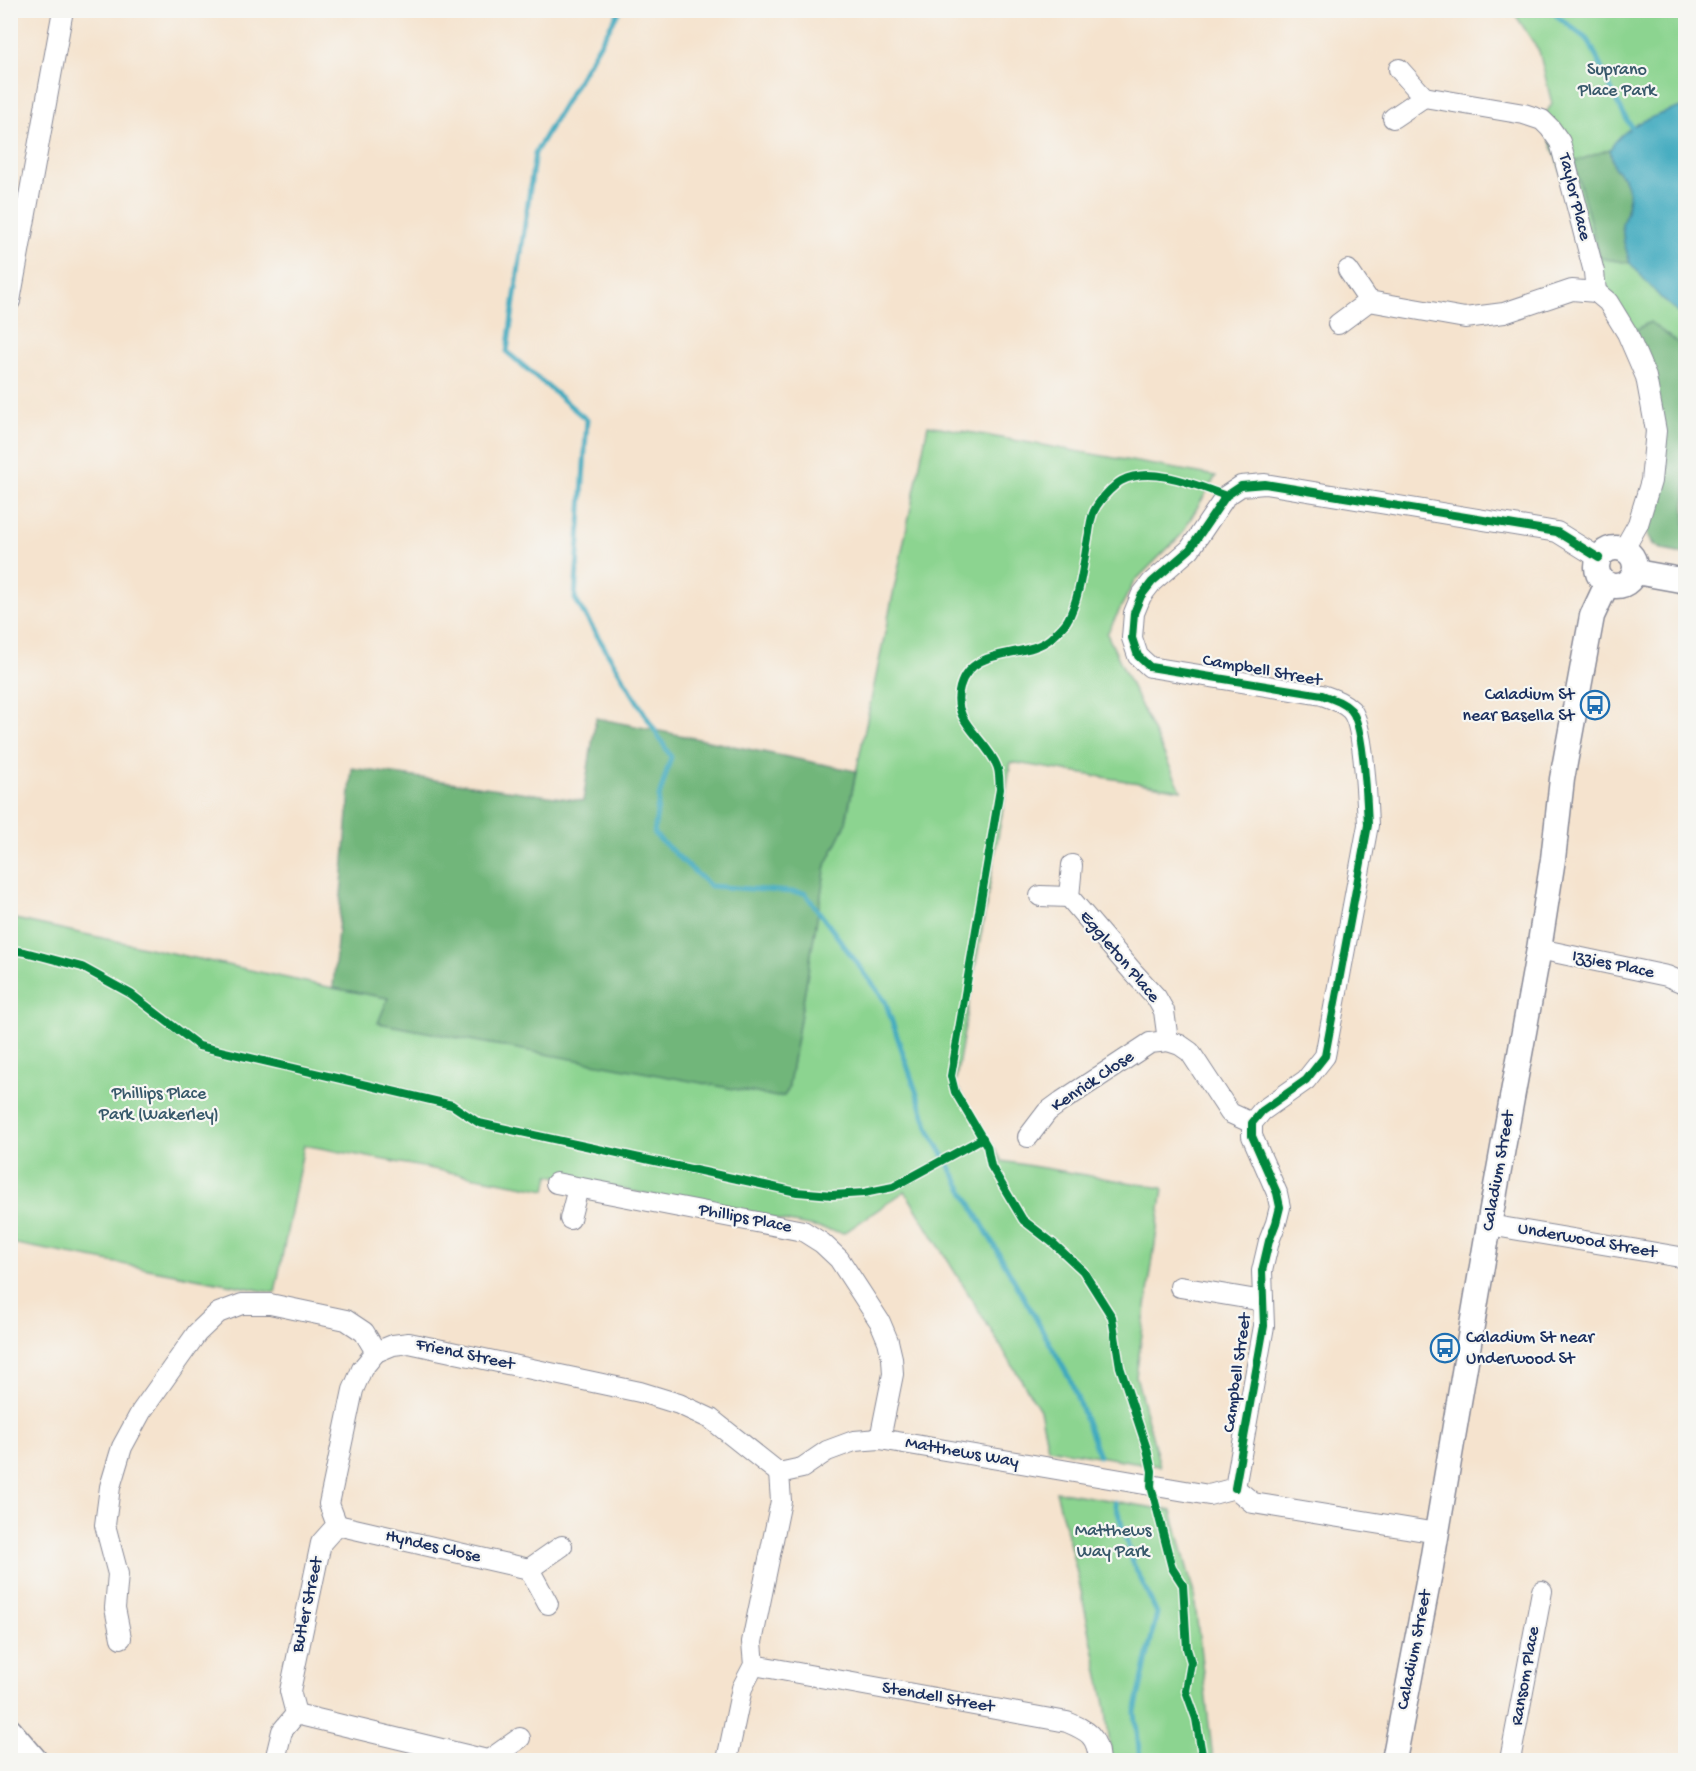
<svg xmlns="http://www.w3.org/2000/svg" width="1696" height="1771" viewBox="0 0 1696 1771" font-family="'Gochi Hand',sans-serif">
<style>
.green{fill:#8cd490;stroke:#548277;stroke-width:1.5}
.forest{fill:#71b67a;stroke:#46726c;stroke-width:1.5}
.water{fill:#3ea9be;stroke:#2c6c8e;stroke-width:1.5}
.lines{fill:none;stroke-linecap:round;stroke-linejoin:round}
.stream{stroke:#3ea9be;stroke-width:5}
.minor-casing{stroke:#888996;stroke-width:22}
.tertiary-casing{stroke:#888996;stroke-width:27}
.minor{stroke:#fff;stroke-width:20}
.tertiary{stroke:#fff;stroke-width:24}
.cycleway-casing{stroke:#f6f6f2;stroke-width:11}
.cycleway{stroke:#00873e;stroke-width:8}
.labels{text-anchor:middle;dominant-baseline:central;stroke-width:4.5;stroke-linejoin:round;paint-order:stroke}
.park-label{font-size:18px;fill:#37586a;stroke:#f6f6f2}
.street-label{font-size:18px;fill:#1b2f5e;stroke:#f6f6f2}
.poi-label{font-size:18px;fill:#1b2f5e;stroke:#f6f6f2;text-anchor:end}
</style>
<rect width="100%" height="100%" fill="#f6f6f2"/>
<filter id="ink" filterUnits="userSpaceOnUse"><feTurbulence type="fractalNoise" baseFrequency=".0167" numOctaves="2"/><feDisplacementMap in="SourceGraphic" scale="12" xChannelSelector="R" yChannelSelector="G"/><feConvolveMatrix kernelMatrix="1 2 1 2 8 2 1 2 1" color-interpolation-filters="sRGB"/></filter>
<filter id="wash" filterUnits="userSpaceOnUse"><feTurbulence type="fractalNoise" baseFrequency=".008" numOctaves="4" result="noise"/><feDisplacementMap in="SourceGraphic" scale="24" xChannelSelector="R" yChannelSelector="G"/><feGaussianBlur stdDeviation="1.35" result="paint"/><feColorMatrix in="noise" values="0 0 0 0 0 0 0 0 0 0 0 0 0 0 0 0 0 1.4 0 .05"/><feComposite in="paint" operator="in"/></filter>
<g filter="url(#wash)">
<rect width="100%" height="100%" fill="#f5e3ce"/>
<g class="green">
<path d="M 1513,11 L 1628,11 L 1685,20 L 1685,554 L 1662,550 L 1651,543 L 1663,430 L 1603,290 L 1542,118 L 1552,104 L 1539,51 Z"/>
<path d="M 928,425 L 1216,476 L 1181,535 L 1134,582 L 1107,634 L 1181,790 L 1011,762 L 955,1084 L 1002,1161 L 1163,1188 L 1136,1376 L 1160,1466 L 1048,1448 L 1040,1410 L 905,1191 L 844,1233 L 549,1175 L 546,1190 L 304,1145 L 275,1293 L 11,1243 L 10,918 L 333,988 L 388,998 L 379,1023 L 784,1096 L 788,1090 L 826,865 L 845,826 Z"/>
<path d="M 1056,1491 L 1172,1511 L 1194,1594 L 1213,1760 L 1111,1760 L 1106,1709 L 1078,1577 Z"/>
</g>
<g class="forest">
<path d="M 1610,149 L 1614,167 L 1624,178 L 1629,192 L 1627,212 L 1622,224 L 1624,242 L 1630,263 L 1600,258 L 1574,162 Z"/>
<path d="M 1650,322 L 1679,344 L 1683,370 L 1686,373 L 1685,554 C 1660,550 1655,551 1644,527 L 1658,483 L 1632,332 Z"/>
<path d="M 596,718 L 856,771 L 845,826 L 826,865 L 788,1090 L 784,1096 L 777,1097 L 378,1023 L 388,998 L 333,988 L 352,768 L 583,801 Z"/>
</g>
<path class="water" d="M 1681,107 L 1685,107 L 1685,319 L 1659,296 L 1630,263 L 1624,242 L 1622,224 L 1627,212 L 1629,192 L 1624,178 L 1614,167 L 1610,149 C 1625,124 1654,116 1681,107 Z"/>
<g class="lines">
<g class="stream">
<path d="M 620,10 L 535,153 L 507,352 L 587,420 L 575,599 L 671,757 L 659,797 L 654,834 L 710,886 L 805,893 L 885,1001 L 930,1132 L 1070,1379 L 1099,1456"/>
<path d="M 1555,10 L 1556,15 L 1589,41 L 1618,104 L 1634,132"/>
<path d="M 1115,1502 L 1133,1563 L 1157,1613 L 1135,1712 L 1140,1760"/>
</g>
</g>
</g>
<g filter="url(#ink)">
<g class="lines">
<g class="minor-casing">
<g id="minor">
<path d="M 1424,97 L 1524,114 L 1542,120 L 1550,128 L 1560,142 L 1594,272 L 1596,292"/>
<path d="M 1393,118 L 1424,97 L 1399,69"/>
<path d="M 10,301 L 63,10"/>
<path d="M 1369,301 L 1465,318 L 1504,313 L 1572,290 L 1596,292 L 1608,302 L 1627,333 L 1646,377 L 1656,431 L 1651,481 L 1638,524 L 1624,549"/>
<path d="M 1338,324 L 1369,301 L 1348,270"/>
<path d="M 1040,896 L 1069,897 L 1072,865"/>
<path d="M 1069,897 L 1133,972 L 1156,997 L 1164,1011 L 1168,1041 L 1180,1045 L 1190,1052 L 1230,1113 L 1252,1123"/>
<path d="M 1539,949 L 1667,976 L 1686,984"/>
<path d="M 1028,1137 L 1047,1112 L 1062,1101 L 1150,1043 L 1168,1041"/>
<path d="M 556,1183 L 803,1231 L 822,1243 L 839,1259 L 880,1322 L 888,1341 L 892,1358 L 893,1374 L 880,1439"/>
<path d="M 570,1219 L 578,1188"/>
<path d="M 1489,1225 L 1686,1258"/>
<path d="M 1180,1287 L 1263,1301"/>
<path d="M 1235,1488 L 1264,1326 L 1262,1271 L 1269,1241 L 1276,1223 L 1280,1207 L 1277,1193 L 1252,1136 L 1252,1123 L 1262,1111 L 1306,1080 L 1325,1056 L 1368,825 C 1367,803 1364,724 1351,710 C 1343,702 1333,699 1322,695 L 1150,667 L 1138,656 L 1132,638 L 1134,613 L 1141,596 L 1152,582 L 1190,549 L 1226,496 L 1241,486 L 1265,484 L 1557,532 L 1599,558"/>
<path d="M 337,1525 L 529,1569"/>
<path d="M 548,1604 L 529,1569 L 562,1546"/>
<path d="M 121,1638 L 115,1608 L 118,1574 L 105,1525 L 110,1487 L 122,1447 L 141,1412 L 197,1333 L 218,1313 L 242,1304 L 270,1304 L 346,1320 L 364,1332 L 376,1352 L 393,1345 L 409,1343 L 640,1392 L 679,1404 L 711,1419 L 779,1473"/>
<path d="M 754,1665 L 1067,1722 C 1088,1731 1097,1735 1099,1760"/>
<path d="M 296,1714 L 487,1760"/>
<path d="M 275,1760 L 282,1731 L 296,1714 L 290,1691 L 321,1543 L 337,1525 L 329,1504 L 353,1390 L 362,1369 L 376,1352"/>
<path d="M 489,1760 L 520,1738"/>
<path d="M 727,1760 L 742,1688 L 754,1665 L 752,1642 L 781,1501 L 779,1473 L 802,1468 L 827,1451 L 854,1441 L 880,1439 L 1209,1495 L 1235,1488 L 1253,1503 L 1437,1533"/>
<path d="M 1510,1760 L 1542,1591"/>
</g>
</g>
<g class="tertiary-casing">
<g id="tertiary">
<circle cx="1616" cy="567" r="19"/>
<path d="M 1636,572 L 1686,581"/>
<path d="M 10,1731 L 35,1760"/>
<path d="M 1394,1760 L 1431,1567 L 1489,1225 L 1539,949 L 1553,859 L 1562,779 L 1592,616 L 1607,584"/>
</g>
</g>
<use href="#minor" class="minor"/>
<use href="#tertiary" class="tertiary"/>
<g class="cycleway-casing">
<g id="cycleway">
<path d="M 10,950 L 25,952 L 82,967 L 131,994 L 199,1046 L 452,1105 L 479,1123 L 797,1192 L 832,1195 L 864,1193 L 893,1187 L 983,1138"/>
<path d="M 1235,1488 L 1264,1326 L 1262,1271 L 1269,1241 L 1276,1223 L 1280,1207 L 1277,1193 L 1252,1136 L 1252,1123 L 1262,1111 L 1306,1080 L 1325,1056 L 1368,825 C 1367,803 1364,724 1351,710 C 1343,702 1333,699 1322,695 L 1150,667 L 1138,656 L 1132,638 L 1134,613 L 1141,596 L 1152,582 L 1190,549 L 1226,496 L 1241,486 L 1265,484 L 1557,532 L 1599,558"/>
<path d="M 1203,1760 L 1196,1719 L 1186,1691 L 1191,1662 L 1187,1649 L 1183,1585 L 1172,1568 L 1151,1486 L 1152,1471 L 1147,1449 L 1120,1367 L 1112,1317 L 1083,1271 L 1054,1244 L 1023,1220 L 991,1166 L 987,1146 L 955,1092 L 951,1076 L 1000,789 C 999,782 1000,773 997,766 C 986,738 950,722 960,687 C 972,644 1026,660 1051,638 C 1056,633 1063,627 1067,621 C 1080,600 1084,558 1089,533 C 1090,526 1091,517 1094,511 C 1098,502 1104,496 1110,490 C 1114,487 1117,483 1121,481 C 1152,465 1196,485 1226,496"/>
</g>
</g>
<use href="#cycleway" class="cycleway"/>
</g>
</g>
<defs>
<g id="bus-ring" transform="scale(1.5)"><circle r="9.5" fill="#f6f6f2" stroke="#1f6fb2" stroke-width="1.5"/><path d="M-5-6H5V4H4V6H2V4H-2V6H-4V4H-5ZM-3.5-4V0h7V-4ZM-3.5 1.2v1.5H-2V1.2ZM2 1.2v1.5H3.5V1.2Z" fill="#1f6fb2"/></g>
</defs>
<g fill-rule="evenodd">
<use href="#bus-ring" x="1595" y="705"/>
<use href="#bus-ring" x="1445" y="1348"/>
</g>
<g class="labels">
<g class="park-label">
<text x="1617" y="70">Suprano<tspan x="1617" dy="21">Place Park</tspan></text>
<text x="159" y="1094">Phillips Place<tspan x="159" dy="21">Park (Wakerley)</tspan></text>
<text x="1113" y="1531">Matthews<tspan x="1113" dy="21">Way Park</tspan></text>
</g>
<g class="street-label">
<text transform="translate(1574 197) rotate(76)">Taylor Place</text>
<text transform="translate(1262 671) rotate(10)">Campbell Street</text>
<text transform="translate(1119 957) rotate(50)">Eggleton Place</text>
<text transform="translate(1613 965) rotate(12)">Izzies Place</text>
<text transform="translate(1093 1082) rotate(-34)">Kenrick Close</text>
<text transform="translate(1499 1171) rotate(-80)">Caladium Street</text>
<text transform="translate(745 1219) rotate(11)">Phillips Place</text>
<text transform="translate(1587 1241) rotate(10)">Underwood Street</text>
<text transform="translate(465 1355) rotate(12)">Friend Street</text>
<text transform="translate(1238 1373) rotate(-82)">Campbell Street</text>
<text transform="translate(962 1453) rotate(10)">Matthews Way</text>
<text transform="translate(433 1547) rotate(13)">Hyndes Close</text>
<text transform="translate(308 1605) rotate(-78)">Butler Street</text>
<text transform="translate(1415 1650) rotate(-79)">Caladium Street</text>
<text transform="translate(1526 1676) rotate(-80)">Ransom Place</text>
<text transform="translate(938 1698) rotate(10)">Stendell Street</text>
</g>
<g class="poi-label">
<text x="1574" y="695">Caladium St<tspan x="1574" dy="21">near Basella St</tspan></text>
<text x="1466" y="1338" text-anchor="start">Caladium St near<tspan x="1466" dy="21">Underwood St</tspan></text>
</g>
</g>
<rect width="1696" height="1771" fill="none" stroke="#f6f6f2" stroke-width="36"/>
</svg>
